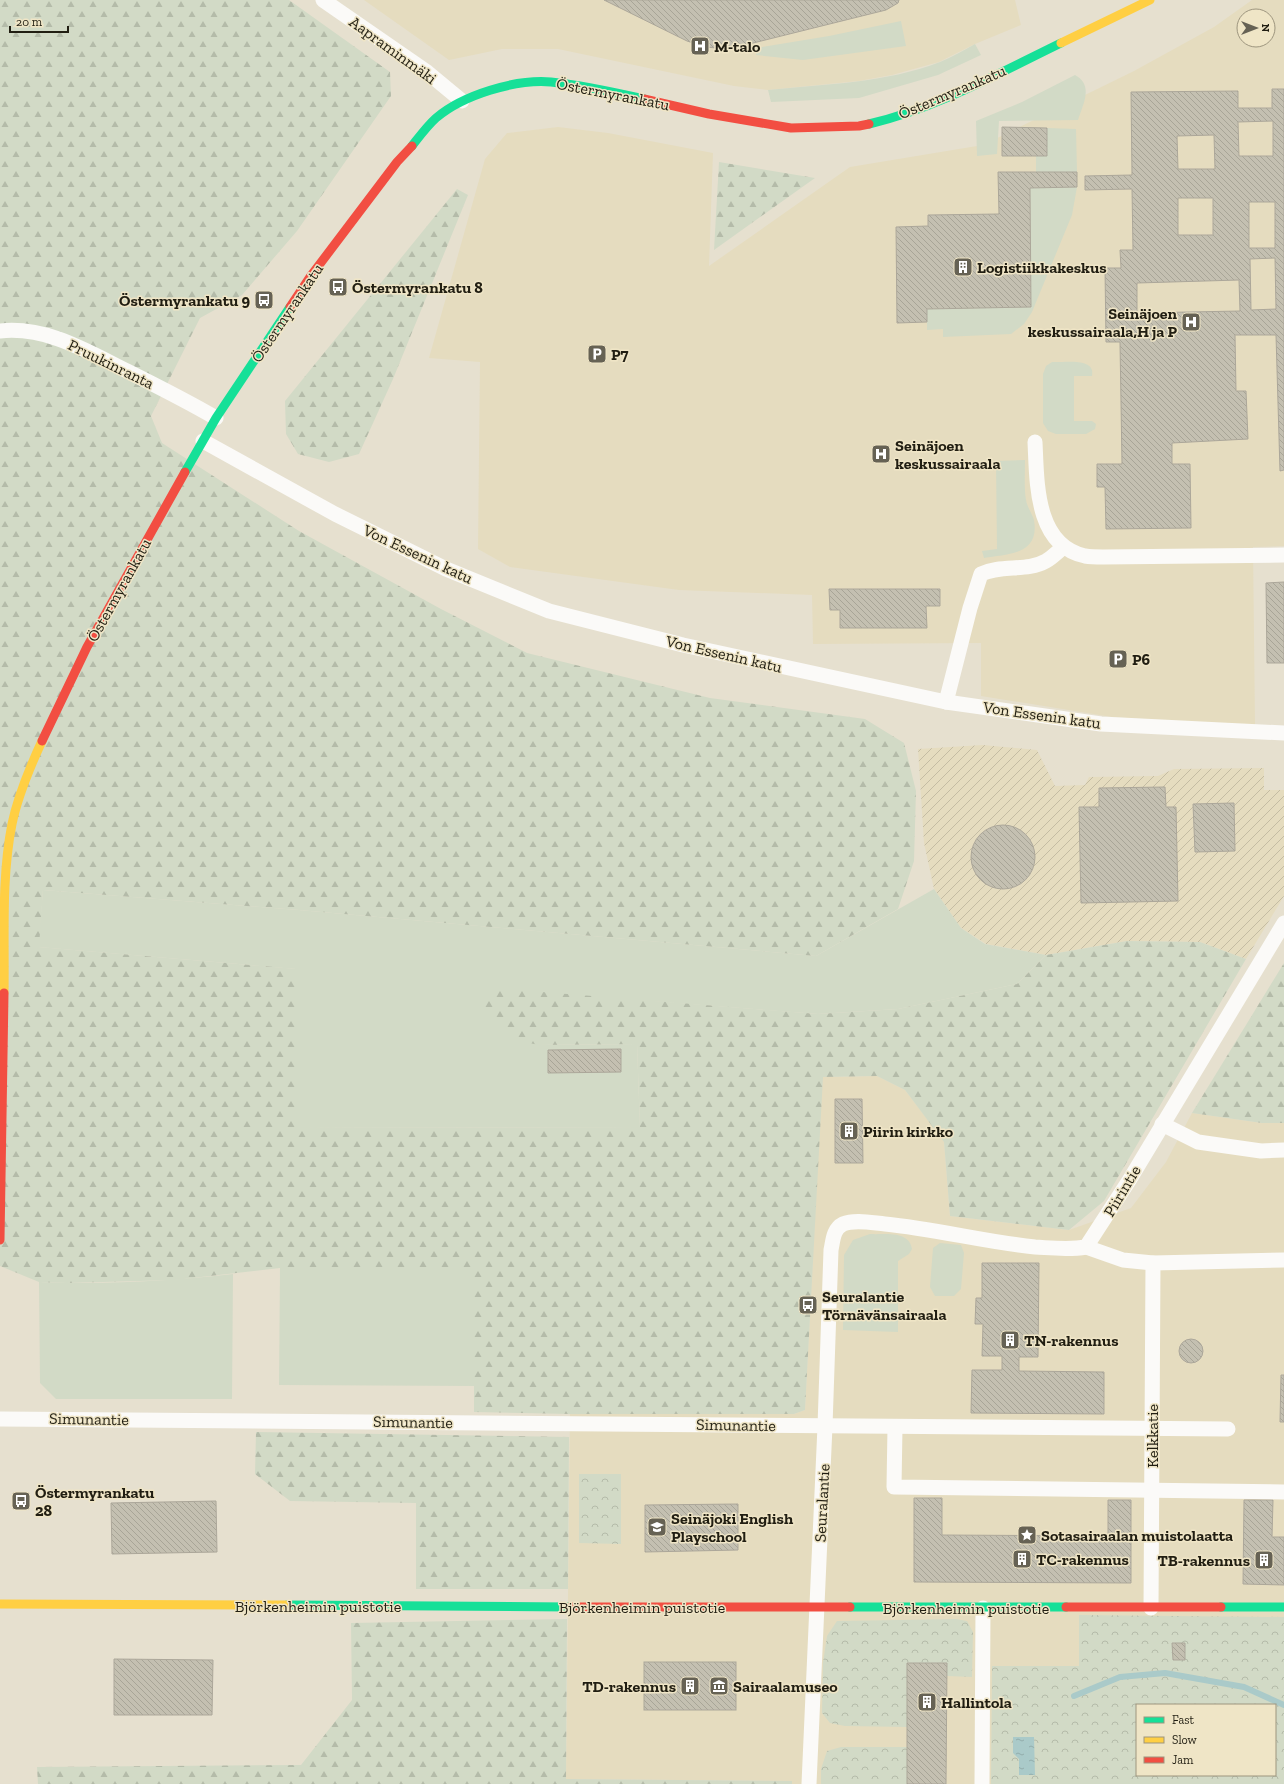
<svg xmlns="http://www.w3.org/2000/svg" width="1284" height="1784" viewBox="0 0 1284 1784" font-family="'Zilla Slab',serif">
<style>
.built{fill:#e5dcbf;fill-rule:evenodd}
.industrial{fill:url(#industrial-furrows)}
.grass{fill:#d2dac6}
.forest{fill:url(#forest-firs)}
.park{fill:url(#park-crowns);fill-rule:evenodd}
.water{fill:url(#water-ripples)}
.lines{fill:none;stroke-linecap:round;stroke-linejoin:round}
.stream{stroke:#aacac9;stroke-width:6}
.building{fill:url(#building-back-hatch);stroke:#aca79a;fill-rule:evenodd}
.street{stroke:#fbfaf8;stroke-width:15}
.fast{stroke:#16e098;stroke-width:9}
.slow{stroke:#ffcf43;stroke-width:9}
.jam{stroke:#f24e42;stroke-width:9}
.labels{text-anchor:middle;dominant-baseline:central;stroke-width:3;stroke-linejoin:round;paint-order:stroke}
.poi-label{font-size:16px;font-weight:bold;fill:#211e12;stroke:#efe5c6;text-anchor:start}
.street-label{font-size:16px;fill:#211e12;stroke:#efe5c6}
</style>
<defs>
<pattern id="industrial-furrows" width="10" height="10" patternUnits="userSpaceOnUse"><rect width="10" height="10" fill="#e5dcbf"/><path d="M-1 1l2-2M0 10L10 0M9 11l2-2" fill="none" stroke="#c4bca3"/></pattern>
<pattern id="forest-firs" width="22" height="20" patternUnits="userSpaceOnUse"><rect width="22" height="20" fill="#d2dac6"/><path d="M5 1l3.5 6h-7zM16 11l3.5 6h-7z" fill="#b4bba9"/></pattern>
<pattern id="park-crowns" width="20" height="18" patternUnits="userSpaceOnUse"><rect width="20" height="18" fill="#d2dac6"/><path d="M2 6a3 3 0 1 1 6 0M12 15a3 3 0 1 1 6 0" fill="none" stroke="#b4bba9"/></pattern>
<pattern id="water-ripples" width="26" height="14" patternUnits="userSpaceOnUse"><rect width="26" height="14" fill="#aacac9"/><path d="M2 4q2-2 4 0t4 0M15 11q2-2 4 0t4 0" fill="none" stroke="#92adac"/></pattern>
<pattern id="building-back-hatch" width="6" height="6" patternUnits="userSpaceOnUse"><rect width="6" height="6" fill="#c4c0b1"/><path d="M-1 5l2 2M0 0l6 6M5-1l2 2" fill="none" stroke="#a8a597"/></pattern>
</defs>
<rect width="100%" height="100%" fill="#e6e0cf"/>
<g class="built">
<path d="M 364,0 L 1015,0 L 1021,25 L 975,44 L 939,62 L 892,75 L 859,81 L 768,90 L 734,86 L 558,49 L 502,49 L 449,60 Z"/>
<path d="M 1252,0 L 1284,0 L 1284,546 L 1253,547 L 1255,726 L 1112,717 L 981,696 L 981,643 L 813,644 L 812,595 L 679,590 L 510,567 L 478,549 L 480,362 L 429,358 L 485,159 L 507,133 L 558,127 L 608,133 L 713,153 L 709,266 L 850,167 L 983,145 L 1134,71 L 1214,27 ZM 1244,16 L 1268,16 L 1268,40 L 1244,40 Z"/>
<path d="M 877,1076 L 905,1090 L 944,1141 L 950,1216 L 1069,1230 L 1131,1208 L 1166,1162 L 1192,1113 L 1262,1123 L 1284,1123 L 1284,1784 L 792,1784 L 792,1781 L 566,1779 L 570,1414 L 794,1414 L 805,1410 L 822,1077 ZM 1137,1705 L 1275,1705 L 1275,1775 L 1137,1775 Z"/>
</g>
<path class="industrial" d="M 983,745 L 1037,750 L 1055,786 L 1085,785 L 1089,777 L 1158,776 L 1174,769 L 1264,768 L 1264,790 L 1284,790 L 1284,896 L 1246,959 L 1200,942 L 1127,941 L 1046,955 L 986,944 L 961,928 L 934,889 L 924,843 L 918,749 Z"/>
<g class="grass">
<path d="M 901,21 L 906,46 L 803,60 L 756,55 L 756,48 L 829,36 Z"/>
<path d="M 975,44 L 981,55 L 938,75 L 859,98 L 771,102 L 768,90 C 825,84 886,83 940,62 C 952,57 964,50 975,44 Z"/>
<path d="M 1075,75 C 1094,85 1083,104 1078,120 L 999,121 L 997,154 L 977,156 L 976,121 L 1022,102 Z"/>
<path d="M 1047,128 L 1076,129 L 1077,172 L 1036,172 L 1036,156 L 1047,156 Z"/>
<path d="M 1077,187 L 1072,215 L 1032,312 L 1024,324 L 1011,334 L 943,337 L 943,329 L 927,330 L 927,309 L 1031,307 L 1030,188 Z"/>
<path d="M 1052,362 C 1064,363 1096,357 1092,376 L 1074,376 L 1074,421 L 1092,421 L 1096,424 L 1095,429 L 1086,434 L 1056,434 L 1048,431 L 1043,423 L 1043,374 L 1046,366 Z"/>
<path d="M 1025,460 C 1025,473 1024,488 1026,500 C 1027,507 1032,513 1034,520 C 1040,555 1008,554 984,558 L 982,551 L 997,549 L 996,461 Z"/>
<path d="M 934,889 L 961,928 L 985,944 L 1046,955 L 1017,984 L 898,1009 L 818,1014 L 635,1000 L 539,1045 L 637,1044 L 640,1127 L 295,1128 L 296,969 L 38,947 L 43,890 L 299,910 L 816,956 Z"/>
<path d="M 870,1234 C 884,1235 909,1230 912,1249 L 909,1254 L 898,1261 L 898,1332 L 843,1330 L 844,1255 L 853,1240 Z"/>
<path d="M 940,1243 L 961,1245 L 964,1253 L 961,1289 L 954,1296 L 935,1296 L 930,1287 L 933,1248 Z"/>
<path d="M 280,1268 L 474,1268 L 474,1386 L 279,1385 Z"/>
<path d="M 233,1274 L 232,1399 L 56,1399 L 40,1383 L 39,1282 C 104,1285 169,1281 233,1274 Z"/>
</g>
<g class="forest">
<path d="M 0,0 L 289,0 L 390,72 L 391,96 L 297,231 L 242,295 L 200,318 L 151,416 L 162,443 L 299,531 L 441,609 L 527,653 L 710,698 L 865,719 L 904,743 L 916,791 L 914,861 L 898,909 L 816,956 L 299,910 L 43,890 L 39,947 L 297,969 L 296,1128 L 640,1127 L 637,1044 L 539,1045 L 510,1039 L 480,1007 L 491,988 L 818,1014 L 898,1009 L 1017,984 L 1046,955 L 1127,941 L 1200,942 L 1246,959 L 1104,1201 L 1069,1230 L 950,1216 L 944,1142 L 905,1090 L 877,1076 L 823,1077 L 805,1410 L 794,1414 L 570,1414 L 474,1412 L 474,1268 L 280,1268 L 175,1280 L 67,1283 L 39,1282 L 0,1266 Z"/>
<path d="M 719,162 L 815,178 L 714,250 Z"/>
<path d="M 457,189 L 468,195 L 393,379 L 359,454 L 329,462 L 298,454 L 286,434 L 285,401 Z"/>
<path d="M 1284,963 L 1284,1123 L 1262,1123 L 1192,1113 Z"/>
<path d="M 256,1432 L 569,1437 L 568,1589 L 416,1589 L 416,1503 L 290,1501 L 255,1474 Z"/>
<path d="M 567,1619 L 566,1779 L 792,1781 L 792,1784 L 38,1784 L 37,1767 L 301,1765 L 352,1700 L 351,1623 Z"/>
</g>
<g class="park">
<path d="M 579,1474 L 621,1474 L 621,1544 L 579,1543 Z"/>
<path d="M 1079,1615 L 1284,1617 L 1284,1784 L 991,1784 L 992,1666 L 1079,1666 ZM 1137,1705 L 1275,1705 L 1275,1775 L 1137,1775 Z"/>
<path d="M 956,1619 L 967,1621 L 973,1632 L 972,1677 L 947,1676 L 907,1663 L 907,1727 L 845,1726 L 830,1723 L 822,1713 L 823,1663 L 827,1636 L 837,1621 Z"/>
<path d="M 841,1747 L 907,1747 L 907,1784 L 821,1784 L 821,1769 L 827,1751 Z"/>
</g>
<path class="water" d="M 1013,1737 L 1034,1737 L 1035,1775 L 1019,1775 L 1019,1759 L 1013,1753 Z"/>
<g class="lines">
<path class="stream" d="M 1074,1696 L 1120,1677 L 1165,1673 L 1244,1687 L 1284,1705"/>
</g>
<g class="building">
<path d="M 604,0 L 899,0 L 898,3 L 886,10 L 729,49 L 705,47 L 687,41 Z"/>
<path d="M 1272,89 L 1284,89 L 1284,470 L 1280,471 L 1276,335 L 1235,335 L 1236,391 L 1246,391 L 1248,439 L 1172,443 L 1172,464 L 1190,464 L 1191,528 L 1106,529 L 1105,487 L 1097,487 L 1097,464 L 1122,464 L 1120,342 L 1106,342 L 1105,268 L 1121,268 L 1120,250 L 1133,250 L 1132,189 L 1085,190 L 1085,176 L 1132,175 L 1131,92 L 1238,91 L 1238,108 L 1272,108 ZM 1273,121 L 1273,156 L 1239,156 L 1238,122 ZM 1214,135 L 1215,169 L 1178,169 L 1177,136 ZM 1178,198 L 1213,198 L 1213,235 L 1178,235 ZM 1249,202 L 1275,202 L 1275,248 L 1249,248 ZM 1275,258 L 1276,309 L 1251,310 L 1250,259 ZM 1239,280 L 1240,311 L 1137,313 L 1137,283 Z"/>
<path d="M 1002,127 L 1047,128 L 1047,156 L 1002,156 Z"/>
<path d="M 998,172 L 1077,172 L 1077,187 L 1030,188 L 1031,307 L 927,309 L 927,322 L 897,323 L 896,227 L 928,226 L 928,215 L 999,214 Z"/>
<path d="M 1284,582 L 1284,663 L 1267,663 L 1266,583 Z"/>
<path d="M 829,589 L 940,589 L 940,606 L 926,606 L 927,628 L 840,628 L 840,610 L 830,610 Z"/>
<path d="M 1165,787 L 1166,807 L 1176,807 L 1178,901 L 1081,903 L 1079,807 L 1099,807 L 1099,788 Z"/>
<path d="M 1234,803 L 1235,851 L 1195,852 L 1193,804 Z"/>
<circle cx="1003" cy="857" r="32"/>
<path d="M 621,1049 L 621,1072 L 548,1073 L 548,1050 Z"/>
<path d="M 835,1099 L 862,1099 L 863,1163 L 835,1163 Z"/>
<path d="M 982,1263 L 1039,1263 L 1038,1357 L 1019,1357 L 1019,1371 L 1104,1372 L 1104,1414 L 971,1413 L 972,1370 L 1002,1370 L 1002,1356 L 982,1356 L 983,1324 L 975,1324 L 976,1298 L 982,1298 Z"/>
<circle cx="1191" cy="1351" r="12"/>
<path d="M 1281,1375 L 1284,1375 L 1284,1422 L 1280,1422 Z"/>
<path d="M 914,1498 L 942,1498 L 942,1535 L 1108,1536 L 1108,1500 L 1131,1500 L 1131,1583 L 914,1582 Z"/>
<path d="M 1244,1500 L 1273,1500 L 1272,1537 L 1284,1537 L 1284,1585 L 1243,1584 Z"/>
<path d="M 216,1501 L 217,1552 L 112,1554 L 111,1503 Z"/>
<path d="M 738,1504 L 738,1550 L 645,1552 L 645,1505 Z"/>
<path d="M 1172,1643 L 1185,1643 L 1185,1660 L 1173,1660 Z"/>
<path d="M 114,1659 L 213,1660 L 212,1715 L 114,1715 Z"/>
<rect x="644" y="1662" width="92" height="48"/>
<path d="M 907,1663 L 947,1663 L 946,1784 L 907,1784 Z"/>
</g>
<g class="lines">
<g class="street">
<path d="M 323,0 L 427,72 L 462,101"/>
<path d="M 0,331 C 46,326 87,351 127,371 C 157,386 187,401 216,418"/>
<path d="M 203,441 L 335,514 L 446,569 L 549,611 L 683,645 L 946,702 L 1101,724 L 1284,733"/>
<path d="M 1035,442 C 1037,482 1035,545 1085,556 C 1091,557 1097,557 1103,557 L 1284,555"/>
<path d="M 946,702 L 970,608 L 981,574 C 1001,564 1027,572 1046,561 C 1053,557 1058,551 1064,547"/>
<path d="M 1162,1124 L 1198,1142 L 1261,1151 L 1284,1150"/>
<path d="M 1086,1247 L 1123,1260 L 1153,1263 L 1284,1260"/>
<path d="M 0,1419 L 1228,1429"/>
<path d="M 895,1427 L 894,1487 L 1284,1492"/>
<path d="M 1151,1608 L 1153,1263"/>
<path d="M 809,1784 L 825,1426 L 831,1250 C 833,1241 833,1229 843,1224 C 855,1219 873,1223 885,1224 C 936,1229 985,1242 1035,1247 C 1053,1248 1069,1250 1086,1247 L 1130,1179 L 1284,923"/>
<path d="M 982,1784 L 983,1608"/>
</g>
<g class="fast">
<path d="M 869,124 C 937,108 999,73 1061,43"/>
<path d="M 412,146 C 419,137 427,126 436,118 C 463,95 515,79 551,82 C 582,85 613,92 644,99"/>
<path d="M 185,472 L 216,418 L 290,307"/>
<path d="M 287,1605 L 570,1607"/>
<path d="M 850,1607 L 1066,1607"/>
<path d="M 1221,1607 L 1284,1607"/>
</g>
<g class="slow">
<path d="M 1061,43 L 1150,0"/>
<path d="M 4,993 C 5,937 1,879 12,824 C 18,795 30,767 42,741"/>
<path d="M 0,1604 L 287,1605"/>
</g>
<g class="jam">
<path d="M 644,99 L 709,114 L 791,128 L 859,126 L 869,124"/>
<path d="M 290,307 L 310,277 L 397,162 L 412,146"/>
<path d="M 42,741 L 87,647 L 185,472"/>
<path d="M 0,1240 L 4,993"/>
<path d="M 570,1607 L 850,1607"/>
<path d="M 1066,1607 L 1221,1607"/>
</g>
</g>
<defs>
<g id="hospital-square" transform="scale(1)"><rect x="-9" y="-9" width="18" height="18" rx="4" fill="#666254" stroke="#efe5c6"/><path d="M-5-5h3v3.5h4V-5h3V5h-3V1.5h-4V5h-3Z" fill="#fff"/></g>
<g id="building-square" transform="scale(1)"><rect x="-9" y="-9" width="18" height="18" rx="4" fill="#666254" stroke="#efe5c6"/><path d="M-4-6H4V6H1V3H-1V6H-4ZM-2.5-4.3h1.7v1.8h-1.7ZM.8-4.3h1.7v1.8H.8ZM-2.5-1h1.7V.8h-1.7ZM.8-1h1.7V.8H.8Z" fill="#fff"/></g>
<g id="bus-square" transform="scale(1)"><rect x="-9" y="-9" width="18" height="18" rx="4" fill="#666254" stroke="#efe5c6"/><path d="M-5-6H5V4H4V6H2V4H-2V6H-4V4H-5ZM-3.5-4V0h7V-4ZM-3.5 1.2v1.5H-2V1.2ZM2 1.2v1.5H3.5V1.2Z" fill="#fff"/></g>
<g id="parking-square" transform="scale(1)"><rect x="-9" y="-9" width="18" height="18" rx="4" fill="#666254" stroke="#efe5c6"/><path d="M-3.5-5.5H1a3.5 3.5 0 0 1 0 7H-1V5.5H-3.5ZM-1-3.4V-.6H.8a1.4 1.4 0 0 0 0-2.8Z" fill="#fff"/></g>
<g id="school-square" transform="scale(1)"><rect x="-9" y="-9" width="18" height="18" rx="4" fill="#666254" stroke="#efe5c6"/><path d="M0-5L7-2L0 1L-7-2ZM-4 1L0 2.5L4 1V4Q0 6-4 4Z" fill="#fff"/></g>
<g id="sight-square" transform="scale(1)"><rect x="-9" y="-9" width="18" height="18" rx="4" fill="#666254" stroke="#efe5c6"/><path d="M0-6L1.8-2.2L6-1.7L2.9 1.2L3.7 5.4L0 3.3L-3.7 5.4L-2.9 1.2L-6-1.7L-1.8-2.2Z" fill="#fff"/></g>
<g id="museum-square" transform="scale(1)"><rect x="-9" y="-9" width="18" height="18" rx="4" fill="#666254" stroke="#efe5c6"/><path d="M0-6L6-3V-2H-6V-3ZM-5-1h2V3h-2ZM-1-1h2V3h-2ZM3-1h2V3H3ZM-6 4H6V6H-6Z" fill="#fff"/></g>
</defs>
<g fill-rule="evenodd">
<use href="#hospital-square" x="700" y="46"/>
<use href="#building-square" x="963" y="267"/>
<use href="#bus-square" x="338" y="287"/>
<use href="#bus-square" x="264" y="300"/>
<use href="#hospital-square" x="1191" y="322"/>
<use href="#parking-square" x="597" y="354"/>
<use href="#hospital-square" x="881" y="454"/>
<use href="#parking-square" x="1118" y="659"/>
<use href="#building-square" x="849" y="1131"/>
<use href="#bus-square" x="808" y="1305"/>
<use href="#building-square" x="1010" y="1340"/>
<use href="#bus-square" x="21" y="1501"/>
<use href="#school-square" x="657" y="1527"/>
<use href="#sight-square" x="1027" y="1535"/>
<use href="#building-square" x="1022" y="1559"/>
<use href="#building-square" x="1264" y="1560"/>
<use href="#building-square" x="690" y="1686"/>
<use href="#museum-square" x="719" y="1686"/>
<use href="#building-square" x="927" y="1702"/>
</g>
<g class="labels">
<g class="poi-label">
<text x="714" y="46">M-talo</text>
<text x="977" y="267">Logistiikkakeskus</text>
<text x="352" y="287">Östermyrankatu 8</text>
<text x="250" y="300" text-anchor="end">Östermyrankatu 9</text>
<text x="1177" y="313" text-anchor="end">Seinäjoen<tspan x="1177" dy="18">keskussairaala,H ja P</tspan></text>
<text x="611" y="354">P7</text>
<text x="895" y="445">Seinäjoen<tspan x="895" dy="18">keskussairaala</tspan></text>
<text x="1132" y="659">P6</text>
<text x="863" y="1131">Piirin kirkko</text>
<text x="822" y="1296">Seuralantie<tspan x="822" dy="18">Törnävänsairaala</tspan></text>
<text x="1024" y="1340">TN-rakennus</text>
<text x="35" y="1492">Östermyrankatu<tspan x="35" dy="18">28</tspan></text>
<text x="671" y="1518">Seinäjoki English<tspan x="671" dy="18">Playschool</tspan></text>
<text x="1041" y="1535">Sotasairaalan muistolaatta</text>
<text x="1036" y="1559">TC-rakennus</text>
<text x="1250" y="1560" text-anchor="end">TB-rakennus</text>
<text x="676" y="1686" text-anchor="end">TD-rakennus</text>
<text x="733" y="1686">Sairaalamuseo</text>
<text x="941" y="1702">Hallintola</text>
</g>
<g class="street-label">
<text transform="translate(393 50) rotate(36)">Aapraminmäki</text>
<text transform="translate(952 92) rotate(-23)">Östermyrankatu</text>
<text transform="translate(613 94) rotate(11)">Östermyrankatu</text>
<text transform="translate(287 313) rotate(-56)">Östermyrankatu</text>
<text transform="translate(111 364) rotate(26)">Pruukinranta</text>
<text transform="translate(418 554) rotate(25)">Von Essenin katu</text>
<text transform="translate(119 590) rotate(-61)">Östermyrankatu</text>
<text transform="translate(724 654) rotate(13)">Von Essenin katu</text>
<text transform="translate(1042 715) rotate(8)">Von Essenin katu</text>
<text transform="translate(1122 1191) rotate(-59)">Piirintie</text>
<text transform="translate(89 1419) rotate(1)">Simunantie</text>
<text transform="translate(413 1422) rotate(1)">Simunantie</text>
<text transform="translate(736 1425) rotate(1)">Simunantie</text>
<text transform="translate(1152 1436) rotate(-90)">Kelkkatie</text>
<text transform="translate(822 1503) rotate(-87)">Seuralantie</text>
<text x="318" y="1606">Björkenheimin puistotie</text>
<text x="642" y="1607">Björkenheimin puistotie</text>
<text x="966" y="1608">Björkenheimin puistotie</text>
</g>
</g>
<rect x="1136" y="1704" width="140" height="72" fill="#efe5c6" stroke="#9d957e"/>
<rect x="1144" y="1717" width="20" height="6" fill="#16e098" stroke="#9d957e"/>
<text x="1172" y="1724" font-size="12" fill="#211e12">Fast</text>
<rect x="1144" y="1737" width="20" height="6" fill="#ffcf43" stroke="#9d957e"/>
<text x="1172" y="1744" font-size="12" fill="#211e12">Slow</text>
<rect x="1144" y="1757" width="20" height="6" fill="#f24e42" stroke="#9d957e"/>
<text x="1172" y="1764" font-size="12" fill="#211e12">Jam</text>
<g transform="translate(1256 28) rotate(90)"><circle r="19" fill="#efe5c6" stroke="#9d957e"/>
<path d="M0-3L7 15L0 10L-7 15Z" fill="#666254"/>
<text y="-6" font-size="11" font-weight="bold" text-anchor="middle" fill="#211e12">N</text>
</g>
<path d="M10 26v6h58v-6" fill="none" stroke="#211e12" stroke-width="2"/>
<text x="16" y="26" font-size="12" fill="#211e12" stroke="#efe5c6" stroke-width="3" paint-order="stroke">20 m</text>
</svg>
